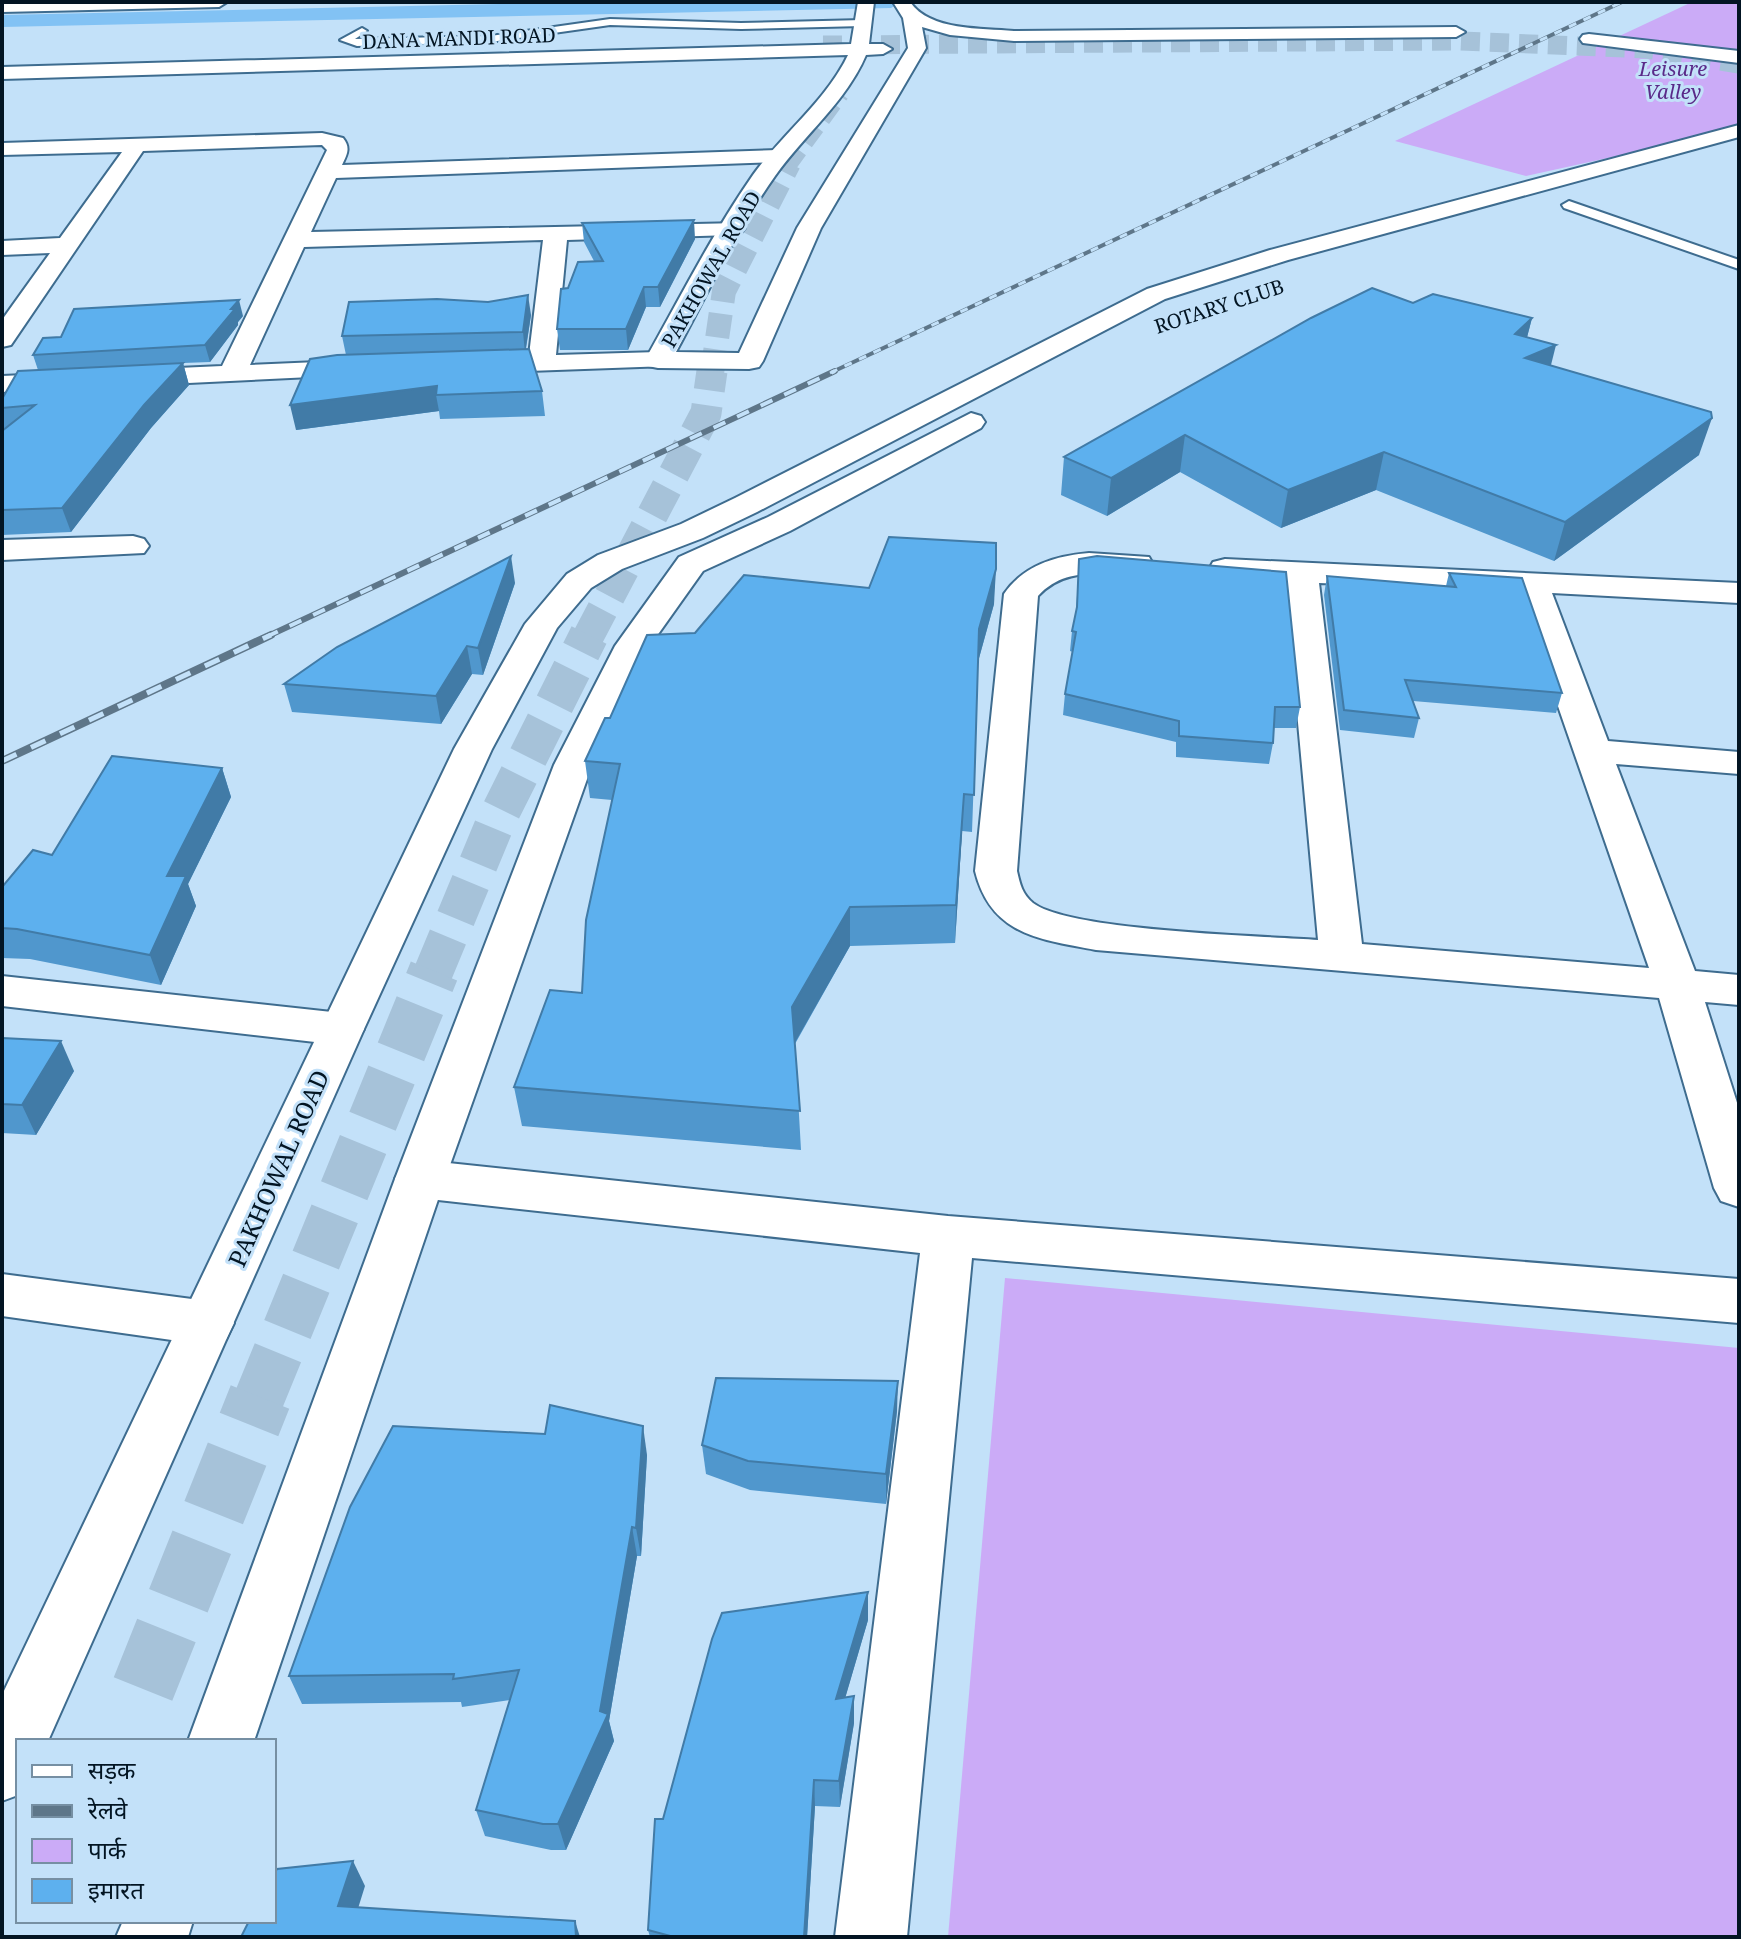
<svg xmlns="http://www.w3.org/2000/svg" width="1741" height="1939" viewBox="0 0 1741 1939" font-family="'Noto Serif','Noto Sans Devanagari',serif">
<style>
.green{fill:#cbabf7}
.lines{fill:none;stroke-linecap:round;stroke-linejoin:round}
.canal{fill:#82c2f4;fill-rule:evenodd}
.secondary-tunnel-far5{stroke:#a6c2d9;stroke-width:19;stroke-dasharray:19 10;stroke-linecap:butt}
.secondary-tunnel-far4{stroke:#a6c2d9;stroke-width:24;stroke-dasharray:24 12;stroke-linecap:butt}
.secondary-tunnel-far3{stroke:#a6c2d9;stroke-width:31;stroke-dasharray:31 15;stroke-linecap:butt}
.secondary-tunnel-far2{stroke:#a6c2d9;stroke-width:39;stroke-dasharray:39 20;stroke-linecap:butt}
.secondary-tunnel-far1{stroke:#a6c2d9;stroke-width:50;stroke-dasharray:50 25;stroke-linecap:butt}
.secondary-tunnel{stroke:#a6c2d9;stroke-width:63;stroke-dasharray:63 32;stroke-linecap:butt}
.lane-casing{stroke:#3e6c8f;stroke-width:4}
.street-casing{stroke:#3e6c8f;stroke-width:4}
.secondary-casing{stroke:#3e6c8f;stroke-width:4}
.highway-casing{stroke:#3e6c8f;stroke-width:4}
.lane{fill:#fff;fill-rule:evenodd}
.street{fill:#fff;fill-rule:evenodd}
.secondary{fill:#fff;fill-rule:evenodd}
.highway{fill:#fff;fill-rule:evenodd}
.rail-far2-casing{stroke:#5e7689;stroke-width:4}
.rail-far1-casing{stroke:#5e7689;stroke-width:6}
.rail-casing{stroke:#5e7689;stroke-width:8}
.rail-far2{stroke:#c3e1f9;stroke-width:3;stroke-dasharray:8;stroke-linecap:butt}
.rail-far1{stroke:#c3e1f9;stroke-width:4;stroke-dasharray:13;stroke-linecap:butt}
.rail{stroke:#c3e1f9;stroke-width:5;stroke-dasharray:16;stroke-linecap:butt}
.wall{fill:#5097cd}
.shaded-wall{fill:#417ba7}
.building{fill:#5db0ee;stroke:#417ba7;stroke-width:2}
.labels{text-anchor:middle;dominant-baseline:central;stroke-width:6;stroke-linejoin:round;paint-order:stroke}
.far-street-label{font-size:20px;fill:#031523;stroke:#c3e1f9}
.far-park-label{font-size:20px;font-style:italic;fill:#5a2a89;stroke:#c3e1f9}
.street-label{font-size:24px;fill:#031523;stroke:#c3e1f9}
</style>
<rect width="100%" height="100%" fill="#c3e1f9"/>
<g class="green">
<path d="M 1692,2 L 1739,2 L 1739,129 L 1526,176 L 1395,141 Z"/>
<path d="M 1005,1278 L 1739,1348 L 1739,1937 L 948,1937 Z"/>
</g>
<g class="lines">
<path class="canal" d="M 595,2 L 901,2 L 891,8 L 2,27 L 2,15 Z"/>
<g class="secondary-tunnel-far5">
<path d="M 823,45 L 1460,41 L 1646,49 L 1739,64"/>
<path d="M 787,165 L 840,93"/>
</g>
<path class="secondary-tunnel-far4" d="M 712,373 L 724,291 L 789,163"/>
<path class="secondary-tunnel-far3" d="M 588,637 L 706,413 L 712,371"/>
<path class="secondary-tunnel-far2" d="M 433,973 L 496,821 L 589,635"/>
<path class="secondary-tunnel-far1" d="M 259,1399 L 434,971"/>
<path class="secondary-tunnel" d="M 143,1689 L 260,1397"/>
<g class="lane-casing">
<g id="lane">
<path d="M 610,19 L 741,23 L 863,20 L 868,23 L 863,26 L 741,29 L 610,25 L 490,42 L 357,46 L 340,40 L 362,28 L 367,31 L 355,39 L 490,36 Z"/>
<path d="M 1569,201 L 1739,260 L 1739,269 L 1564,208 L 1562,205 Z"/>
</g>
</g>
<g class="street-casing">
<g id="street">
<path d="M 322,133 L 343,138 C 351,148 347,154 342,165 L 778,150 L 789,156 L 778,162 L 336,178 L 311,232 L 741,223 L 745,228 L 741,233 L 733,235 L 567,240 L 556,355 L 658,352 L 668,354 L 671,360 L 668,366 L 473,373 L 463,371 L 459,365 L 463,359 L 529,355 L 543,240 L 304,247 L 250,365 L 364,360 L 374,362 L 378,368 L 374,374 L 2,392 L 2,376 L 222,366 L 327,150 L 322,145 L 143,151 L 11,345 L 2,347 L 2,320 L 50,253 L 2,255 L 2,241 L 60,238 L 122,152 L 2,155 L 2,143 Z"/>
<path d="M 133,536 L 144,539 L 149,546 L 144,553 L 2,560 L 2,540 Z"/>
<path d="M 1089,553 L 1149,557 L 1153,564 L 1149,571 C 1109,581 1070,561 1038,596 L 1017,871 C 1020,884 1022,894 1033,903 C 1070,931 1263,936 1318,940 L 1285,581 L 1213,576 L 1209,569 L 1213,562 L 1225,559 L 1739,583 L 1739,603 L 1552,593 L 1608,741 L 1739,752 L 1739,774 L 1616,764 L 1695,971 L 1739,975 L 1739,1005 L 1705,1002 L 1739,1109 L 1739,1207 L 1721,1201 L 1714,1188 L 1659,998 L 1096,950 C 1039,939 991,935 975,871 L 1004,594 C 1024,565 1055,556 1089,553 ZM 1319,583 L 1518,591 L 1649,968 L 1362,944 Z"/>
<path d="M 2,976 L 341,1013 L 357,1018 L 364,1029 L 357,1040 L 341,1045 L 2,1006 Z"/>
<path d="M 420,1160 L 948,1216 L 1739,1279 L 1739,1323 L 972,1258 L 907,1937 L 835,1937 L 920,1253 L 420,1198 L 402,1192 L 395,1179 L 402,1166 Z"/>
<path d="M 2,1274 L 207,1301 L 226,1307 L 234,1323 L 226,1339 L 207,1345 L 2,1316 Z"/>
</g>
</g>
<g class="secondary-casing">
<g id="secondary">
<path d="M 2,2 L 227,2 L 219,7 L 2,12 Z"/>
<path d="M 858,2 L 874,2 L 869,44 L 883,44 L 892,49 L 883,54 L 866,55 C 846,102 804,135 775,176 C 736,231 708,293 676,352 L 739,353 L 797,228 L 908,48 L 903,18 L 893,2 L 910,2 C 930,31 981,28 1014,31 L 1456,27 L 1465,32 L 1456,37 L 1014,41 L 950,35 L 922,27 L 926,48 L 821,228 L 763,361 L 759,367 L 749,369 L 658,368 L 648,366 L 645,360 C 680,298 712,234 753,175 C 782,134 826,101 848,55 L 2,79 L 2,67 L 851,44 Z"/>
<path d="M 1589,34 L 1739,51 L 1739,63 L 1583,43 L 1580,39 L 1583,35 Z"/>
<path d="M 1739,125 L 1739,137 L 1288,260 L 1165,299 L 757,512 L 703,538 L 622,569 L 591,588 L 557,628 L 492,749 L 364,1029 L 48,1741 L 18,1741 L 18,1795 L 2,1801 L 2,1695 L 454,749 L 525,624 L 567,574 L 598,555 L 681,524 L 735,498 L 1147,289 L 1270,250 Z"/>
<path d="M 971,413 L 981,416 L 985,422 L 981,428 L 790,531 L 703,571 L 649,647 L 592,765 L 445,1179 L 254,1741 L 188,1741 L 395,1179 L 554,765 L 615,646 L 679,557 L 768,517 Z"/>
<path d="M 123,1921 L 193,1921 L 188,1937 L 116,1937 Z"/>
</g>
</g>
<g class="highway-casing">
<path id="highway" d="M 2,2 L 81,2 L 73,7 L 2,9 Z"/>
</g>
<use href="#lane" class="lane"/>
<use href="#street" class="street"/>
<use href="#secondary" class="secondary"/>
<use href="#highway" class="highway"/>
<g class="rail-far2-casing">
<path id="rail-far2" d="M 830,373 L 1622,2"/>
</g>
<g class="rail-far1-casing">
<path id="rail-far1" d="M 266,637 L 835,371"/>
</g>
<g class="rail-casing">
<path id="rail" d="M 2,761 L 271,635"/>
</g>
<use href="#rail-far2" class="rail-far2"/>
<use href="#rail-far1" class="rail-far1"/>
<use href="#rail" class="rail"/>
</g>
<g class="wall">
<path d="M 582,223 L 695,239 L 660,307 L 646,307 L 628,350 L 560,350 L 557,329 L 568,288 L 594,261 L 584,242 Z"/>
<path d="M 1413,303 L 1532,318 L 1527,337 L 1551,365 L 1699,455 L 1554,561 L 1376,490 L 1281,528 L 1180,472 L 1107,516 L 1061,495 L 1064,457 Z"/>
<path d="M 531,315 L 526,349 L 542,391 L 545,416 L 440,419 L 439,411 L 296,430 L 346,355 L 342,336 Z"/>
<path d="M 243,316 L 238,322 L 238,325 L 210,362 L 183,363 L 189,385 L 151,428 L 71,532 L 2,535 L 2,431 L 4,429 L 2,422 L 2,399 L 38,370 L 33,355 L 61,337 Z"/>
<path d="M 1079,559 L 1300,707 L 1296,728 L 1274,728 L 1273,743 L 1269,764 L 1176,757 L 1176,742 L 1063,715 L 1065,694 L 1073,652 L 1070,651 L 1072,631 L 1076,614 Z"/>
<path d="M 1449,573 L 1562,693 L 1556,713 L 1413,701 L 1419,718 L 1414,738 L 1340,730 L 1324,595 L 1327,576 L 1446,586 Z"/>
<path d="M 515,583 L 483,675 L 472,674 L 441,724 L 292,712 L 284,684 Z"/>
<path d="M 994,604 L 978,662 L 972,832 L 962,831 L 955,943 L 850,946 L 795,1044 L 801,1150 L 522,1126 L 514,1087 L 582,993 L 612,800 L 590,798 L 585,761 L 610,718 L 695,633 Z"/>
<path d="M 222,768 L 231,797 L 188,884 L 196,906 L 161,985 L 30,959 L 2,958 L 2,887 L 52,855 Z"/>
<path d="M 2,1038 L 74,1071 L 36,1135 L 2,1133 Z"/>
<path d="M 897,1411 L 886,1504 L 750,1490 L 706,1474 L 702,1445 Z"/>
<path d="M 647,1455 L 641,1556 L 637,1556 L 609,1721 L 614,1741 L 566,1850 L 551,1850 L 485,1836 L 476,1810 L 510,1700 L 462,1707 L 461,1702 L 302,1704 L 289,1676 Z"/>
<path d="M 868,1592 L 868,1620 L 845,1698 L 854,1723 L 840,1807 L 815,1806 L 807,1937 L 650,1937 L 648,1930 L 663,1819 Z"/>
</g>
<g class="shaded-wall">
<path d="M 694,220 L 695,239 L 660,307 L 658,287 Z"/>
<path d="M 644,287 L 646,307 L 628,350 L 626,329 Z"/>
<path d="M 528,295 L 531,315 L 525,353 L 523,332 Z"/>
<path d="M 239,300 L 243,316 L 238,322 L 238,325 L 210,362 L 205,345 L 231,309 Z"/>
<path d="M 1532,318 L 1523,353 L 1515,334 Z"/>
<path d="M 1556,345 L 1547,381 L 1525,358 Z"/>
<path d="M 183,363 L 189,385 L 151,428 L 71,532 L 62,508 L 144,405 Z"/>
<path d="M 437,386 L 436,395 L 439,411 L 296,430 L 290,405 Z"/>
<path d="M 1712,418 L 1699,455 L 1554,561 L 1565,522 Z"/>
<path d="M 1185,435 L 1180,472 L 1107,516 L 1111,478 Z"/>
<path d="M 1384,452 L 1376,490 L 1281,528 L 1288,490 Z"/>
<path d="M 511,556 L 515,583 L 483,675 L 478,648 Z"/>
<path d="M 996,569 L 994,604 L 977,665 L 979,629 Z"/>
<path d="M 467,646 L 472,674 L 441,724 L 436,696 Z"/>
<path d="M 222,768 L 231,797 L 188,884 L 196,906 L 161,985 L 150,955 L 167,876 Z"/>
<path d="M 964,794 L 962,831 L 955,943 L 956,905 Z"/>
<path d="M 850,907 L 850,946 L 793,1046 L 792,1007 Z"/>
<path d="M 61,1041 L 74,1071 L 36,1135 L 22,1105 Z"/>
<path d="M 898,1381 L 897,1411 L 886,1504 L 886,1474 Z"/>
<path d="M 643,1426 L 647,1455 L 641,1556 L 636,1528 Z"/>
<path d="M 632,1527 L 637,1556 L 609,1721 L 614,1741 L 566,1850 L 558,1824 Z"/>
<path d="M 868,1592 L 868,1620 L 837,1726 L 836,1699 Z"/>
<path d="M 854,1696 L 854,1723 L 840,1807 L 839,1781 Z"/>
<path d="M 814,1780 L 815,1806 L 807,1937 L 804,1937 Z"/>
<path d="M 353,1861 L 365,1886 L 351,1931 L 338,1906 Z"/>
<path d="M 575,1921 L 580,1937 L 576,1937 Z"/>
</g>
<g class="building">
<path d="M 694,220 L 658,287 L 644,287 L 626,329 L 557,329 L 561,289 L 568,288 L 578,262 L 603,261 L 582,223 Z"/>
<path d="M 1372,288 L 1413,303 L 1433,294 L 1532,318 L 1515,334 L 1556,345 L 1525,358 L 1711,412 L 1712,418 L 1565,522 L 1384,452 L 1288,490 L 1185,435 L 1111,478 L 1064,457 L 1311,318 Z"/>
<path d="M 528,295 L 523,332 L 342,336 L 349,302 L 437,299 L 488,302 Z"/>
<path d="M 239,300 L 231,309 L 235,309 L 205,345 L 33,355 L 43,338 L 61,337 L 74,309 Z"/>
<path d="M 529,349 L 542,391 L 436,395 L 437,386 L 290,405 L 310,359 L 337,355 Z"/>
<path d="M 183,363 L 144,405 L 62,508 L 2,510 L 2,431 L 35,405 L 2,408 L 2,399 L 18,371 Z"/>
<path d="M 889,537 L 996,543 L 996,569 L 979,629 L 974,795 L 964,794 L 956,905 L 850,907 L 792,1007 L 800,1111 L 514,1087 L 550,990 L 582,993 L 586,920 L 620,764 L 585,761 L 605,718 L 610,718 L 647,635 L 695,633 L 744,575 L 869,588 Z"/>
<path d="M 511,556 L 478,648 L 467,646 L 436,696 L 284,684 L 337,647 Z"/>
<path d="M 1097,556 L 1286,572 L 1300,707 L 1275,707 L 1273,743 L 1179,736 L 1179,721 L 1065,694 L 1076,632 L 1072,631 L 1077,607 L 1079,559 Z"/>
<path d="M 1449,573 L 1522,578 L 1562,693 L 1405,680 L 1419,718 L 1344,710 L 1327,576 L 1456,587 Z"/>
<path d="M 112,756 L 222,768 L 167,876 L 186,876 L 150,955 L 17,929 L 2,928 L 2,887 L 33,850 L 52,855 Z"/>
<path d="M 2,1038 L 61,1041 L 22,1105 L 2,1104 Z"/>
<path d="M 716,1378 L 898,1381 L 886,1474 L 748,1461 L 702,1445 Z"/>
<path d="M 550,1405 L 643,1426 L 636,1528 L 632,1527 L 600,1711 L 608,1714 L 558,1824 L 543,1824 L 476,1810 L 519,1670 L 453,1679 L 454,1674 L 289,1676 L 350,1507 L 393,1426 L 545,1434 Z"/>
<path d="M 868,1592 L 836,1699 L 854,1696 L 839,1781 L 814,1780 L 804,1937 L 674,1937 L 648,1930 L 655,1819 L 663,1819 L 712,1639 L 722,1613 Z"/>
<path d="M 353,1861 L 338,1906 L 575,1921 L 576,1937 L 241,1937 L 249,1921 L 274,1921 L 274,1874 L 277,1869 Z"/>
</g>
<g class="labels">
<g class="far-street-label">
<text transform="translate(459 38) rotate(-2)">DANA MANDI ROAD</text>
<text transform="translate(711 269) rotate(-60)">PAKHOWAL ROAD</text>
<text transform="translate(1219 306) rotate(-18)">ROTARY CLUB</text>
</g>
<g class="far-park-label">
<text x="1673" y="68">Leisure<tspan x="1673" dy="23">Valley</tspan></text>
</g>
<g class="street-label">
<text transform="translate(278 1168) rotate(-66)">PAKHOWAL ROAD</text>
</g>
</g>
<rect width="1741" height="1939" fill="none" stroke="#031523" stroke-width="8"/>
<rect x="16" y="1739" width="260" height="184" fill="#c3e1f9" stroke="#768fa3" stroke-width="2"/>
<rect x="32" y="1765" width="40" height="12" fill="#ffffff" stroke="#768fa3" stroke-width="2"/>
<text x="88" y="1779" font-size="24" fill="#031523">सड़क</text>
<rect x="32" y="1805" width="40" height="12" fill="#5e7689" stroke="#768fa3" stroke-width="2"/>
<text x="88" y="1819" font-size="24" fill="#031523">रेलवे</text>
<rect x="32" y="1839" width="40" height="24" fill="#cbabf7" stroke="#768fa3" stroke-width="2"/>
<text x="88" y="1859" font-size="24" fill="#031523">पार्क</text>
<rect x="32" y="1879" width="40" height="24" fill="#5db0ee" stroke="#768fa3" stroke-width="2"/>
<text x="88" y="1899" font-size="24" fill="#031523">इमारत</text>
</svg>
